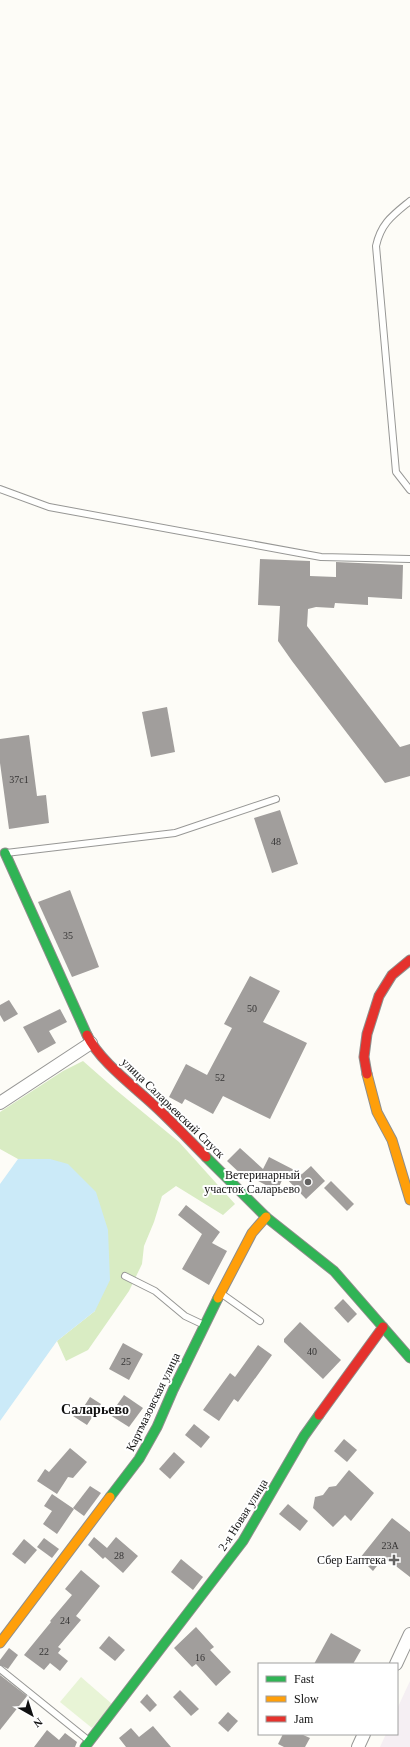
<svg xmlns="http://www.w3.org/2000/svg" width="410" height="1747" viewBox="0 0 410 1747" font-family="'Times New Roman',serif">
<style>
.industrial{fill:#f5eff3}
.green{fill:#e8f4d6}
.forest{fill:#d9ecc3}
.water{fill:#cbeaf8}
.building{fill:#a19e9c}
.lines{fill:none;stroke-linecap:round;stroke-linejoin:round}
.lane-casing{stroke:#979795;stroke-width:8}
.street-casing{stroke:#979795;stroke-width:14}
.fast-casing{stroke:#8e8d8b;stroke-width:11}
.slow-casing{stroke:#8e8d8b;stroke-width:11}
.jam-casing{stroke:#8e8d8b;stroke-width:11}
.lane{stroke:#fffffe;stroke-width:6}
.street{stroke:#fffffe;stroke-width:12}
.fast{stroke:#30b455;stroke-width:9}
.slow{stroke:#ff9f0a;stroke-width:9}
.jam{stroke:#e5322d;stroke-width:9}
.poi-dot{fill:#646362;stroke:#fff;stroke-width:1.5}
.labels{text-anchor:middle;dominant-baseline:central;stroke-width:4;stroke-linejoin:round;paint-order:stroke}
.number-label{font-size:10px;fill:#353434}
.street-label{font-size:12px;fill:#111;stroke:#fff}
.poi-label{font-size:12px;fill:#111;stroke:#fff;text-anchor:end}
.quarter-label{font-size:14px;font-weight:bold;fill:#111;stroke:#fff}
</style>
<rect width="100%" height="100%" fill="#fdfcf7"/>
<path class="industrial" d="M 410,1681 L 410,1747 L 380,1747 L 386,1734 L 397,1734 L 397,1709 Z"/>
<path class="green" d="M 81,1677 L 112,1704 L 92,1728 L 60,1702 Z"/>
<path class="forest" d="M 83,1061 L 116,1090 L 179,1142 L 235,1204 L 223,1215 L 176,1186 L 162,1196 L 154,1222 L 144,1246 L 142,1264 L 129,1291 L 88,1350 L 66,1361 L 57,1341 L 95,1311 L 50,1159 L 18,1159 L 0,1149 L 0,1112 L 63,1071 Z"/>
<path class="water" d="M 18,1159 L 50,1159 L 68,1164 L 96,1192 L 108,1230 L 110,1280 L 95,1311 L 57,1341 L 0,1421 L 0,1184 Z"/>
<g class="building">
<path d="M 260,559 L 310,561 L 310,576 L 336,577 L 336,562 L 403,565 L 402,599 L 368,597 L 368,605 L 335,603 L 334,608 L 316,607 L 308,609 L 307,626 L 400,747 L 410,744 L 410,776 L 385,783 L 292,661 L 278,641 L 280,606 L 258,605 Z"/>
<path d="M 167,707 L 175,752 L 151,757 L 142,712 Z"/>
<path d="M 29,735 L 37,796 L 46,795 L 49,823 L 9,829 L 0,763 L 0,739 Z"/>
<path d="M 280,810 L 298,864 L 272,873 L 254,818 Z"/>
<path d="M 70,890 L 99,967 L 72,977 L 38,902 Z"/>
<path d="M 250,976 L 280,991 L 263,1022 L 307,1043 L 270,1119 L 223,1096 L 213,1114 L 185,1099 L 182,1104 L 169,1097 L 186,1064 L 207,1075 L 232,1028 L 224,1024 Z"/>
<path d="M 9,1000 L 18,1014 L 4,1022 L 0,1015 L 0,1005 Z"/>
<path d="M 60,1009 L 67,1022 L 49,1031 L 56,1043 L 38,1053 L 23,1027 Z"/>
<path d="M 240,1148 L 263,1169 L 269,1157 L 302,1174 L 311,1166 L 325,1181 L 306,1199 L 284,1176 L 277,1191 L 247,1175 L 244,1177 L 227,1161 Z"/>
<path d="M 331,1181 L 354,1204 L 347,1211 L 324,1188 Z"/>
<path d="M 186,1205 L 220,1232 L 212,1243 L 227,1251 L 209,1285 L 182,1269 L 202,1234 L 178,1215 Z"/>
<path d="M 343,1299 L 357,1314 L 348,1323 L 334,1308 Z"/>
<path d="M 300,1322 L 341,1360 L 323,1379 L 284,1342 L 284,1339 Z"/>
<path d="M 123,1343 L 143,1354 L 129,1380 L 109,1369 Z"/>
<path d="M 258,1345 L 272,1355 L 238,1402 L 234,1399 L 219,1421 L 203,1410 L 230,1373 L 235,1377 Z"/>
<path d="M 124,1395 L 143,1408 L 129,1427 L 110,1415 Z"/>
<path d="M 90,1397 L 101,1404 L 87,1425 L 73,1416 L 79,1406 L 83,1408 Z"/>
<path d="M 194,1424 L 210,1437 L 201,1448 L 185,1435 Z"/>
<path d="M 344,1439 L 357,1450 L 347,1462 L 334,1451 Z"/>
<path d="M 70,1448 L 87,1462 L 73,1478 L 68,1477 L 57,1494 L 37,1481 L 45,1469 L 49,1472 Z"/>
<path d="M 174,1452 L 185,1462 L 170,1479 L 159,1469 Z"/>
<path d="M 349,1470 L 374,1493 L 351,1521 L 345,1515 L 333,1527 L 313,1508 L 315,1497 L 323,1495 L 329,1487 L 336,1486 Z"/>
<path d="M 90,1486 L 101,1493 L 84,1516 L 73,1508 Z"/>
<path d="M 52,1494 L 74,1509 L 57,1534 L 43,1524 L 52,1511 L 44,1506 Z"/>
<path d="M 288,1504 L 308,1521 L 300,1531 L 279,1514 Z"/>
<path d="M 392,1518 L 410,1532 L 410,1577 L 388,1560 L 383,1565 L 380,1562 L 373,1571 L 360,1558 Z"/>
<path d="M 94,1537 L 107,1548 L 116,1537 L 138,1556 L 123,1573 L 105,1557 L 103,1559 L 88,1545 Z"/>
<path d="M 44,1538 L 59,1549 L 52,1558 L 37,1547 Z"/>
<path d="M 24,1539 L 37,1550 L 25,1564 L 12,1554 Z"/>
<path d="M 181,1559 L 203,1577 L 193,1590 L 171,1572 Z"/>
<path d="M 81,1570 L 100,1586 L 76,1616 L 81,1620 L 58,1647 L 61,1649 L 58,1653 L 68,1661 L 60,1671 L 50,1663 L 44,1670 L 24,1655 L 51,1622 L 50,1621 L 72,1595 L 65,1589 Z"/>
<path d="M 196,1627 L 214,1647 L 210,1650 L 231,1672 L 216,1686 L 196,1664 L 192,1667 L 174,1648 Z"/>
<path d="M 331,1633 L 361,1650 L 353,1664 L 314,1664 Z"/>
<path d="M 109,1636 L 125,1650 L 115,1661 L 99,1648 Z"/>
<path d="M 9,1648 L 18,1655 L 8,1669 L 0,1665 L 0,1660 Z"/>
<path d="M 0,1675 L 27,1696 L 0,1730 Z"/>
<path d="M 180,1690 L 199,1709 L 191,1716 L 173,1697 Z"/>
<path d="M 147,1694 L 157,1705 L 150,1712 L 140,1702 Z"/>
<path d="M 228,1712 L 238,1721 L 228,1732 L 218,1723 Z"/>
<path d="M 153,1726 L 171,1747 L 126,1747 L 119,1738 L 131,1728 L 139,1737 Z"/>
<path d="M 47,1730 L 59,1740 L 65,1733 L 77,1742 L 75,1747 L 34,1747 Z"/>
<path d="M 283,1734 L 301,1734 L 310,1738 L 305,1747 L 284,1747 L 278,1744 Z"/>
</g>
<g class="lines">
<g class="lane-casing">
<g id="lane">
<path d="M 410,201 C 393,215 381,223 376,246 L 396,472 L 410,490"/>
<path d="M 0,489 L 49,507 L 321,557 L 410,559"/>
<path d="M 6,853 L 175,833 L 276,799"/>
<path d="M 125,1276 L 155,1291 L 185,1316 L 204,1325"/>
<path d="M 222,1294 L 260,1321"/>
<path d="M 0,1669 L 88,1740"/>
</g>
</g>
<g class="street-casing">
<g id="street">
<path d="M 0,1103 L 91,1043"/>
<path d="M 396,1664 L 410,1634"/>
<path d="M 358,1747 L 364,1734"/>
</g>
</g>
<g class="fast-casing">
<g id="fast">
<path d="M 5,853 L 87,1035"/>
<path d="M 206,1157 L 266,1217 L 334,1271 L 410,1358"/>
<path d="M 110,1497 L 139,1459 L 157,1427 L 173,1390 L 218,1298"/>
<path d="M 85,1747 L 243,1541 L 304,1436 L 319,1415"/>
</g>
</g>
<g class="slow-casing">
<g id="slow">
<path d="M 367,1074 L 377,1112 L 392,1140 L 410,1200"/>
<path d="M 218,1298 L 252,1233 L 266,1217"/>
<path d="M 0,1643 L 110,1497"/>
</g>
</g>
<g class="jam-casing">
<g id="jam">
<path d="M 87,1035 C 100,1062 135,1087 157,1108 C 174,1124 190,1141 206,1157"/>
<path d="M 367,1074 L 364,1057 L 367,1034 L 379,996 L 392,975 L 410,960"/>
<path d="M 319,1415 L 383,1327"/>
</g>
</g>
<use href="#lane" class="lane"/>
<use href="#street" class="street"/>
<use href="#fast" class="fast"/>
<use href="#slow" class="slow"/>
<use href="#jam" class="jam"/>
</g>
<g class="poi-dot">
<circle cx="308" cy="1182" r="4"/>
<path d="M392 1554h4v4h4v4h-4v4h-4v-4h-4v-4h4z"/>
</g>
<g class="labels">
<g class="number-label">
<text x="19" y="779">37с1</text>
<text x="276" y="841">48</text>
<text x="68" y="935">35</text>
<text x="252" y="1008">50</text>
<text x="220" y="1077">52</text>
<text x="312" y="1351">40</text>
<text x="126" y="1361">25</text>
<text x="390" y="1545">23А</text>
<text x="119" y="1555">28</text>
<text x="65" y="1620">24</text>
<text x="44" y="1651">22</text>
<text x="200" y="1657">16</text>
</g>
<g class="street-label">
<text transform="translate(173 1108) rotate(44)">улица Саларьевский Спуск</text>
<text transform="translate(153 1402) rotate(-64)">Картмазовская улица</text>
<text transform="translate(243 1515) rotate(-58)">2-я Новая улица</text>
</g>
<g class="poi-label">
<text x="300" y="1175">Ветеринарный<tspan x="300" dy="14">участок Саларьево</tspan></text>
<text x="386" y="1560">Сбер Еаптека</text>
</g>
<g class="quarter-label">
<text x="95" y="1409">Саларьево</text>
</g>
</g>
<rect x="258" y="1663" width="140" height="72" fill="#ffffff" stroke="#a0a0a0"/>
<rect x="266" y="1676" width="20" height="6" fill="#30b455" stroke="#a0a0a0"/>
<text x="294" y="1683" font-size="12" fill="#111111">Fast</text>
<rect x="266" y="1696" width="20" height="6" fill="#ff9f0a" stroke="#a0a0a0"/>
<text x="294" y="1703" font-size="12" fill="#111111">Slow</text>
<rect x="266" y="1716" width="20" height="6" fill="#e5322d" stroke="#a0a0a0"/>
<text x="294" y="1723" font-size="12" fill="#111111">Jam</text>
<g transform="translate(32 1715) rotate(141)" stroke="#ffffff" stroke-width="3" paint-order="stroke">
<path d="M0-3L7 15L0 10L-7 15Z" fill="#111111"/>
<text y="-6" font-size="11" font-weight="bold" text-anchor="middle" fill="#111111">N</text>
</g>
</svg>
